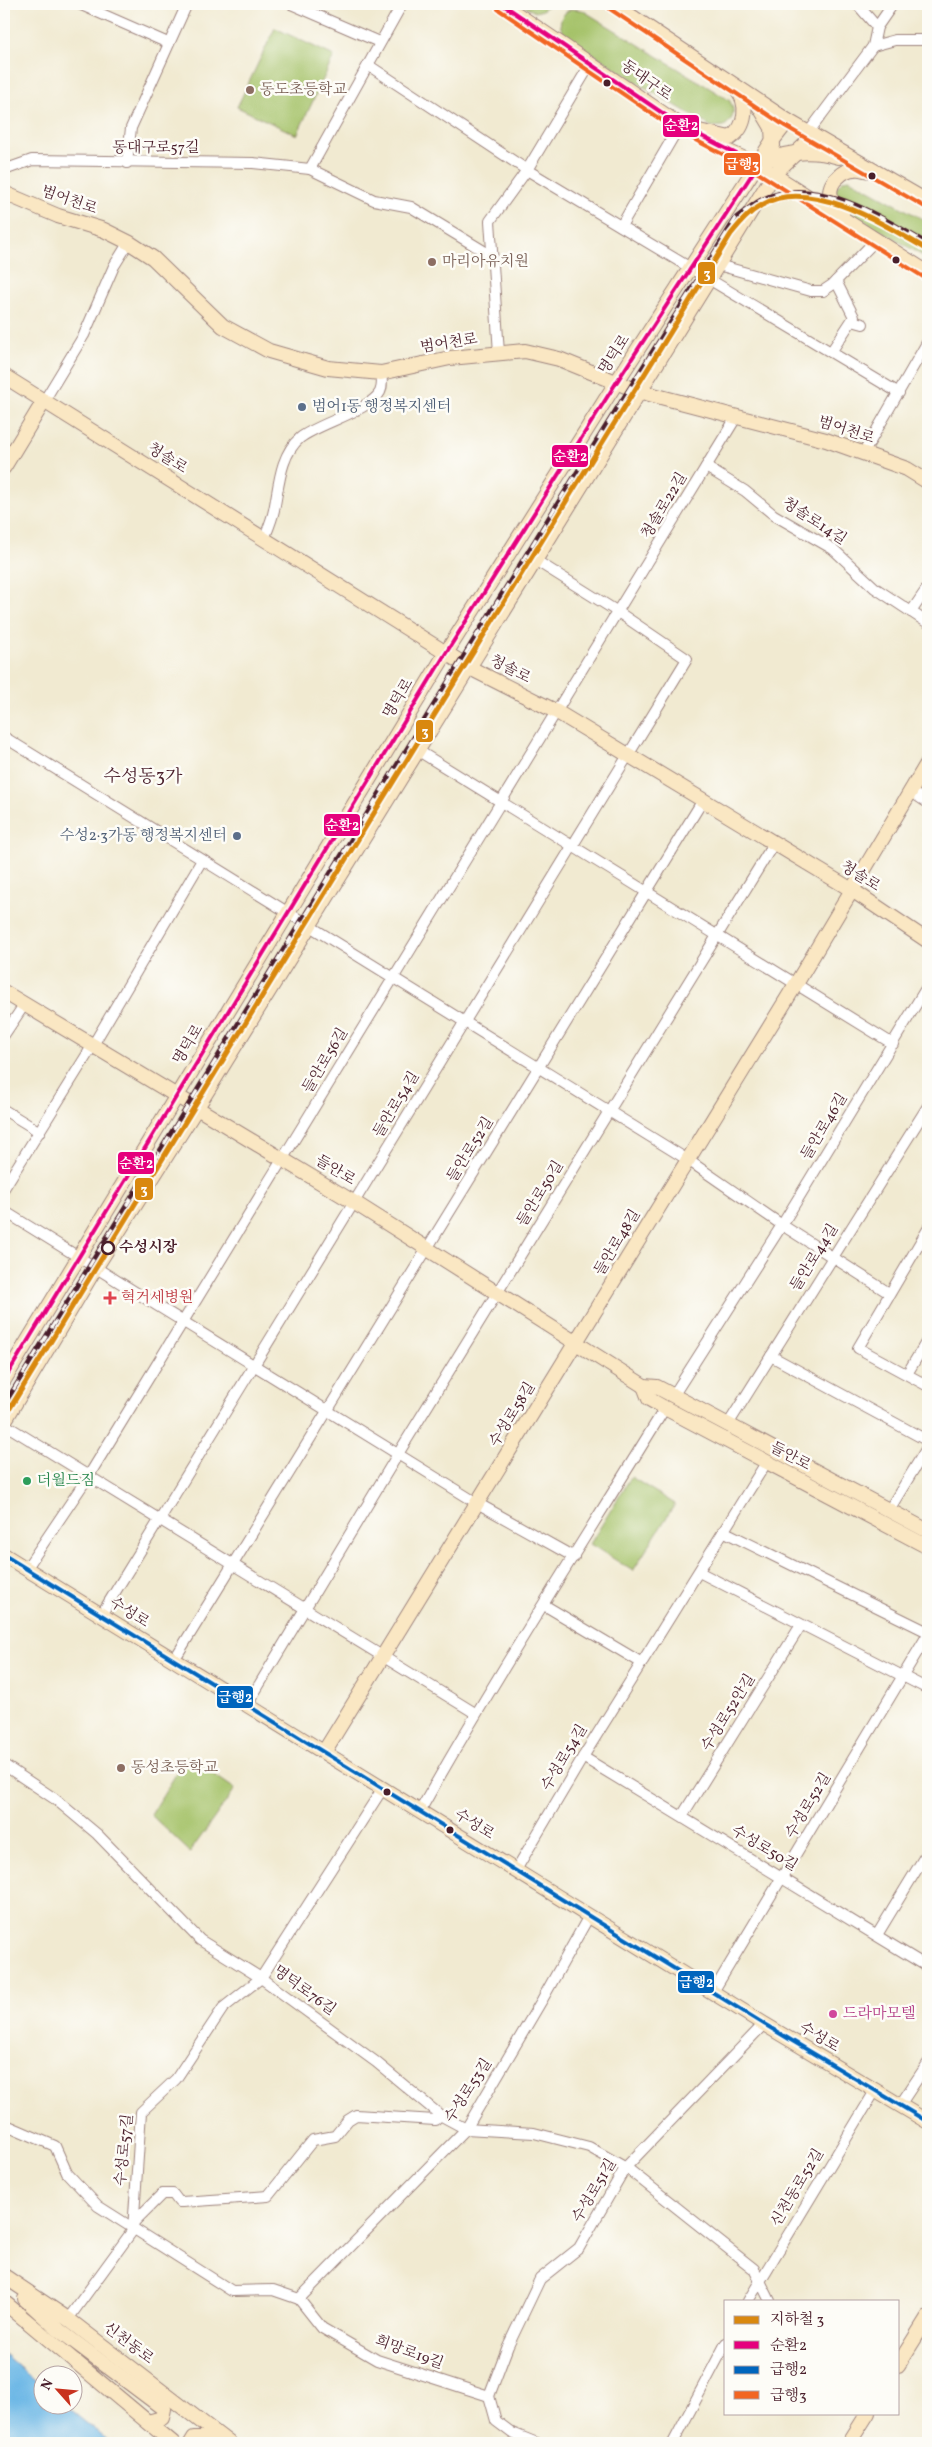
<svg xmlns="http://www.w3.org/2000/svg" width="932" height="2447" viewBox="0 0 932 2447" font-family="Vollkorn,'Noto Serif KR',serif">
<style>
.green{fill:#a5c269;stroke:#78704a}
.water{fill:#6db8e6;stroke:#5c6c88}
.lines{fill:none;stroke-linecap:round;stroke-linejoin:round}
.street-casing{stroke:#9e847e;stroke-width:12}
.secondary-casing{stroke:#9e847e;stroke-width:16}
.street{stroke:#fff;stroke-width:10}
.secondary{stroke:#fae7c3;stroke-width:14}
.rail-casing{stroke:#4a1f2b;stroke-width:5}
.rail{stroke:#fdfcf7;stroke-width:3;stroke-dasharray:9;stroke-linecap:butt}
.bus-1-casing{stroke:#fdfcf7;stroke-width:8}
.bus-2-casing{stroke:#fdfcf7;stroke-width:8}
.bus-3-casing{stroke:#fdfcf7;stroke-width:8}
.bus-1{stroke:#e5007d;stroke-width:4}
.bus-2{stroke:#0065bd;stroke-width:4}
.bus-3{stroke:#f26522;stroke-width:4}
.metro-1-casing{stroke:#fdfcf7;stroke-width:9}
.metro-1{stroke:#d9880f;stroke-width:5}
.bus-dot{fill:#4a1f2b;stroke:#fdfcf7;stroke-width:2}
.education-dot{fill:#8d6e63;stroke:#fdfcf7;stroke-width:2}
.service-dot{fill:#5c6f8a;stroke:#fdfcf7;stroke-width:2}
.stop-dot{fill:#fdfcf7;stroke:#4a1f2b;stroke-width:2.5}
.health-dot{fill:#e0444e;stroke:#fdfcf7;stroke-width:2}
.leisure-dot{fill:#2e9e5b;stroke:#fdfcf7;stroke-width:2}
.hotel-dot{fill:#d1479c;stroke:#fdfcf7;stroke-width:2}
.labels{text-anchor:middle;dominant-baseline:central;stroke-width:5;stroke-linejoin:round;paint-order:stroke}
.street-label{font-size:15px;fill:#4a1f2b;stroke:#fdfcf7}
.education-label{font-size:15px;fill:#785e54;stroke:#fdfcf7;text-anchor:start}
.service-label{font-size:15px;fill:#4e5e75;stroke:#fdfcf7;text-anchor:start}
.stop-label{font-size:15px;font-weight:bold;fill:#4a1f2b;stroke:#fdfcf7;text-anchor:start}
.health-label{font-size:15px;fill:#be3a42;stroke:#fdfcf7;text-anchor:start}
.leisure-label{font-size:15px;fill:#27864d;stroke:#fdfcf7;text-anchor:start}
.hotel-label{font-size:15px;fill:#b23c85;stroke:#fdfcf7;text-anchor:start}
.quarter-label{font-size:18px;fill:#4a1f2b;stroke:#fdfcf7}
.line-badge{stroke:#fdfcf7;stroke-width:2}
.badge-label{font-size:14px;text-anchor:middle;font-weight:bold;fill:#fff}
</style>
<rect width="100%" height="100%" fill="#fdfcf7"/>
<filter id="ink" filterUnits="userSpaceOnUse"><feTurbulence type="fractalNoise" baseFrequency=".02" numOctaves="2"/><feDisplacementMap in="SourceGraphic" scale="10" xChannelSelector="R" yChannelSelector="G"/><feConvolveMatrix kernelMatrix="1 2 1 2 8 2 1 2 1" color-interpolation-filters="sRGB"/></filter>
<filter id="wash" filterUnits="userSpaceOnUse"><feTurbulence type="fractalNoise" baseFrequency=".0096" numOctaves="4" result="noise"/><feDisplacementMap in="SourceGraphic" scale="20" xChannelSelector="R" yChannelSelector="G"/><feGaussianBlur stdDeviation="1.12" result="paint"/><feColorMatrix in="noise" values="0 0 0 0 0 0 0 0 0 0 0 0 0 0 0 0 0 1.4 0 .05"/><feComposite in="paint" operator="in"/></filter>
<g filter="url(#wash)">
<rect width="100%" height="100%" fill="#f1ead1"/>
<g class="green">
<path d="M 520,4 L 549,4 L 543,10 L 535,12 Z"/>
<path d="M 571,9 L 582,10 L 729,100 C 736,110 734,120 724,126 L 712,127 L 644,87 L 566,36 C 557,26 559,15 571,9 Z"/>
<path d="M 275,28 L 334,56 L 297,135 L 237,107 Z"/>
<path d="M 849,179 L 928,222 L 928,259 L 840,206 L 835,189 L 843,180 Z"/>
<path d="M 631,1477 L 675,1504 L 633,1571 L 590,1544 Z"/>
<path d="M 187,1756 L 235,1789 L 190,1852 L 151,1815 Z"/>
</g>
<path class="water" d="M 4,2354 L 42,2387 L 42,2404 L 64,2405 L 111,2443 L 7,2443 L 4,2440 Z"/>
</g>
<g filter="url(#ink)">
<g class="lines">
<g class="street-casing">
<g id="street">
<path d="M 79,4 L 168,43"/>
<path d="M 291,4 L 379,42"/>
<path d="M 857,4 L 877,27"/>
<path d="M 873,46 L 895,40 L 928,40"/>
<path d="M 368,65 L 527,170 L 899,393"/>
<path d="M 808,133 L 873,46 L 877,27 L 893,4"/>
<path d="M 127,163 L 131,128 L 187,4"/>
<path d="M 310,169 L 374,200 L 411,207 L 492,256"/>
<path d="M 4,170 L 32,160 L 253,163 L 310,169 L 402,4"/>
<path d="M 621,226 L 680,125"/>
<path d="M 718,265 L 811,291 L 823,291 L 832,285 L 875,241"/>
<path d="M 852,321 L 863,324"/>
<path d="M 831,352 L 854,317 L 836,281"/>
<path d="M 499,353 L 490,221 L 527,170 L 591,63"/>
<path d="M 44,401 L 84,335 L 114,266 L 129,242"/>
<path d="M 863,454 L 928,341"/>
<path d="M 706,467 L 745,491 L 774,515 L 833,549 L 875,588 L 928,623"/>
<path d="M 264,539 C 268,529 272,520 274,510 C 279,486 280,455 300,438 C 317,424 371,410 380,392 C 383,386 382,379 381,373"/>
<path d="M 911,612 L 928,587"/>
<path d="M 4,737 L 688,1160 L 782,1225 L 889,1293"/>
<path d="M 417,750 L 893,1044"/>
<path d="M 910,791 L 928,803"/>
<path d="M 4,1035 L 24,1005"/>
<path d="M 4,1110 L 40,1132"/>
<path d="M 4,1188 L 93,1045 L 202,860"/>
<path d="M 4,1211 L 477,1503 L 574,1557"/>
<path d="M 928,1229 L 858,1348 L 928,1386"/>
<path d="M 771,1356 L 928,1441"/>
<path d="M 907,1374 L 928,1339"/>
<path d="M 673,1396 L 782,1225 L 928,985"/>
<path d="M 4,1424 L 475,1713"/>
<path d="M 727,1426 L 928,1106"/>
<path d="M 889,1510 L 928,1446"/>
<path d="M 723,1531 L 928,1632"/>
<path d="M 26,1569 L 88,1477 L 737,416"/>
<path d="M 699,1572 L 928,1689"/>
<path d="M 544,1605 L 642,1663"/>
<path d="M 101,1615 L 687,659 L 618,612 L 535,560"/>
<path d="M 174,1660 L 703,800"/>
<path d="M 247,1705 L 398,1454 L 774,843"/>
<path d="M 583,1757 L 928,1967"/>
<path d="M 4,1765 L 55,1799 L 97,1834 L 200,1940 L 261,1978 L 376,2062 L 440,2115 L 466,2129 L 534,2133 L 589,2147 L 628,2169 L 754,2269 L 770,2301"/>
<path d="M 420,1811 C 497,1674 583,1542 665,1408"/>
<path d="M 682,1816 L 801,1625"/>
<path d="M 516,1870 L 583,1757 L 766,1463"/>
<path d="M 877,1935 L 928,1851"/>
<path d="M 713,1992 L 928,1634"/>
<path d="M 900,2105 L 928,2063"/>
<path d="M 4,2124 L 55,2146 L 67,2173 L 98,2206 L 232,2291 L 273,2290 L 299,2299 L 322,2328 L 377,2360 L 489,2396"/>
<path d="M 133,2223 L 162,2194 L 173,2194 L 179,2202 L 182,2202 L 268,2196 L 313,2140 L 335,2136 L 348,2120 L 356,2115 L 435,2120 L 440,2115"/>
<path d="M 299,2299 L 466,2129 L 542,2000 L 589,1916"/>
<path d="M 748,2301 L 875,2091"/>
<path d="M 68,2319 L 133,2230 L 141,2112 L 176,2079 L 223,2008 L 261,1978 L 383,1788"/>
<path d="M 489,2396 L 508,2346 L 540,2279 L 579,2248 L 625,2168 L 764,2024"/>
<path d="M 489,2396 L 496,2421 L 512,2433 L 537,2443"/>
<path d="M 673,2443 L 726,2343"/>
</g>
</g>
<g class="secondary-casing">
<g id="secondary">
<path d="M 502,4 L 680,125 L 727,151 L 758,165 L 928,273"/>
<path d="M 613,4 L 788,121 L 928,202"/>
<path d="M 756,101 L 772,128 L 773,146"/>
<path d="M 699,131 L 730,138 C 747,127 749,103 736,88"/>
<path d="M 759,164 C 785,151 811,149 839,157"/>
<path d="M 4,193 L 58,216 L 104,230 L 130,243 L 153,258 L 223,326 L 269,351 L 328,368 L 381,373 L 450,358 L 525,351 L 559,359 L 638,391 L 826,440 L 907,469 L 928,482"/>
<path d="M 842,215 C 831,203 824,189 838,177 C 842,173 848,169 855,169 C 860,168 866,171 871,171"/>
<path d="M 4,376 L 470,668 L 557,712 L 852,890 L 928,941"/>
<path d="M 4,467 L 44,401"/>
<path d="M 4,992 L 355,1203 L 644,1386 L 657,1387 L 928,1531"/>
<path d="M 4,1380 L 446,653 L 616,383 L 773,140 L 788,121"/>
<path d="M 644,1386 L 649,1399 L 665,1408 L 928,1547"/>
<path d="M 4,1422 L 96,1267 L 196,1109 L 774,174 L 814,136"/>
<path d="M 4,1555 L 764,2024 L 928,2122"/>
<path d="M 324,1752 L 796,984 L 928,762"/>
<path d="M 4,2276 L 68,2319 L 229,2443"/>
<path d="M 25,2299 L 59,2330 L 164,2409 L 162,2418 L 148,2422"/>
<path d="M 4,2302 L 173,2443"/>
<path d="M 898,2365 L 928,2317"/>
<path d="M 191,2443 L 194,2438 L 202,2438 L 209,2443"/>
<path d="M 849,2443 L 868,2413"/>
</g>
</g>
<use href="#street" class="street"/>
<use href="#secondary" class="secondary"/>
<g class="rail-casing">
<path id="rail" d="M 4,1405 L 556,506 L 736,218 C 744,212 752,205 761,200 C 815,172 883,219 928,244"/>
</g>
<use href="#rail" class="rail"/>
<g class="bus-1-casing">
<path id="bus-1" d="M 4,1380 L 446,653 L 616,383 L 758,165 L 680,125 L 502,4"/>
</g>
<g class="bus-2-casing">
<path id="bus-2" d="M 4,1555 L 764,2024 L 928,2122"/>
</g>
<g class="bus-3-casing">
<g id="bus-3">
<path d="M 498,9 L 676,130 L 755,171 L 925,278"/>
<path d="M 610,9 L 785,126 L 925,207"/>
</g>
</g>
<use href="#bus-1" class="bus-1"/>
<use href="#bus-2" class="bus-2"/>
<use href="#bus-3" class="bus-3"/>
<g class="metro-1-casing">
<path id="metro-1" d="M 4,1418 L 379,805 L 731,234 C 740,223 749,212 762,205 C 809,176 887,226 928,250"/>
</g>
<use href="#metro-1" class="metro-1"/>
</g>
</g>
<g class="bus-dot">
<circle cx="607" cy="83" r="4.5"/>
<circle cx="872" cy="176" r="4.5"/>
<circle cx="896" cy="260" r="4.5"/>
<circle cx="387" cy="1792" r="4.5"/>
<circle cx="450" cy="1830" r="4.5"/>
</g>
<g class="education-dot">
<circle cx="250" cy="90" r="5"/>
<circle cx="432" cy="262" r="5"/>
<circle cx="121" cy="1768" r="5"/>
</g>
<g class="service-dot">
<circle cx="302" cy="407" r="5"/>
<circle cx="237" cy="836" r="5"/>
</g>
<circle class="stop-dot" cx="108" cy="1248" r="6"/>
<path class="health-dot" d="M107.5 1290.5h5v5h5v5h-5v5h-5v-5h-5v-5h5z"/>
<circle class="leisure-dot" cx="27" cy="1481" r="5"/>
<circle class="hotel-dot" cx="833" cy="2014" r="5"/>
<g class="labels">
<g class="street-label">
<text transform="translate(646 81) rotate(35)">동대구로</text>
<text x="156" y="148">동대구로57길</text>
<text transform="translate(69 201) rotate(19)">범어천로</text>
<text transform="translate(449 344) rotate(-9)">범어천로</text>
<text transform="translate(615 355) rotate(-57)">명덕로</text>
<text transform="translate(846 431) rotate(18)">범어천로</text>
<text transform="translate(167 459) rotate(32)">청솔로</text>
<text transform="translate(665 506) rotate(-59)">청솔로22길</text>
<text transform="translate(814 522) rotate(33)">청솔로14길</text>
<text transform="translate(510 670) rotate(27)">청솔로</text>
<text transform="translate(399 699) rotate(-59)">명덕로</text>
<text transform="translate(860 877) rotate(32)">청솔로</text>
<text transform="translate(189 1045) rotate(-59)">명덕로</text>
<text transform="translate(326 1061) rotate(-59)">들안로56길</text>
<text transform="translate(397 1105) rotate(-59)">들안로54길</text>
<text transform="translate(825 1127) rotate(-59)">들안로46길</text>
<text transform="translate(471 1150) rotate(-58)">들안로52길</text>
<text transform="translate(335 1171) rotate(31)">들안로</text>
<text transform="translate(541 1194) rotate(-58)">들안로50길</text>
<text transform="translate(618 1243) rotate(-59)">들안로48길</text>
<text transform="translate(815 1258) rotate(-58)">들안로44길</text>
<text transform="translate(513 1415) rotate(-58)">수성로58길</text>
<text transform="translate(790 1457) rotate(28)">들안로</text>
<text transform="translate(129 1613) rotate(32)">수성로</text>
<text transform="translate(729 1713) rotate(-58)">수성로52안길</text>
<text transform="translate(565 1758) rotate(-59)">수성로54길</text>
<text transform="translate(809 1806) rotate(-59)">수성로52길</text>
<text transform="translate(474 1825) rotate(32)">수성로</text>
<text transform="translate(764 1849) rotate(31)">수성로50길</text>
<text transform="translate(304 1991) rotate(36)">명덕로76길</text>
<text transform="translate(819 2038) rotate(31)">수성로</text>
<text transform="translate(469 2091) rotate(-57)">수성로53길</text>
<text transform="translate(125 2150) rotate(-84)">수성로57길</text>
<text transform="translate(798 2188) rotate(-59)">신천동로52길</text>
<text transform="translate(595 2191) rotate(-59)">수성로51길</text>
<text transform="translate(128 2344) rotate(37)">신천동로</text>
<text transform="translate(409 2353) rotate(20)">희망로19길</text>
</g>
<g class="education-label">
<text x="260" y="90">동도초등학교</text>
<text x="442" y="262">마리아유치원</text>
<text x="131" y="1768">동성초등학교</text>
</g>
<g class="service-label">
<text x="312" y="407">범어1동 행정복지센터</text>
<text x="227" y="836" text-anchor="end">수성2·3가동 행정복지센터</text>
</g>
<g class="stop-label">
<text x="119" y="1248">수성시장</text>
</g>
<g class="health-label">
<text x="121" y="1298">혁거세병원</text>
</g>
<g class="leisure-label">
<text x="37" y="1481">더월드짐</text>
</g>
<g class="hotel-label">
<text x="843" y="2014">드라마모텔</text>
</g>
<g class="quarter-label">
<text x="143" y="777">수성동3가</text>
</g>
</g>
<g class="line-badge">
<rect x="662" y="114" width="38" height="24" rx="5" fill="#e5007d"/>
<rect x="723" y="152" width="38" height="24" rx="5" fill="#f26522"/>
<rect x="697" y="261" width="19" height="24" rx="5" fill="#d9880f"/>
<rect x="551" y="444" width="38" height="24" rx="5" fill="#e5007d"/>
<rect x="415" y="719" width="19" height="24" rx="5" fill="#d9880f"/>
<rect x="323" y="813" width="38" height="24" rx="5" fill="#e5007d"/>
<rect x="117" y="1151" width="38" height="24" rx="5" fill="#e5007d"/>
<rect x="134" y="1177" width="20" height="24" rx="5" fill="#d9880f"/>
<rect x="216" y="1685" width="38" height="24" rx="5" fill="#0065bd"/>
<rect x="677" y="1970" width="38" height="24" rx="5" fill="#0065bd"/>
</g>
<g class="badge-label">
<text x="681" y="130">순환2</text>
<text x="742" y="169">급행3</text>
<text x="707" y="278">3</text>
<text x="570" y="461">순환2</text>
<text x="425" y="736">3</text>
<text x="342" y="830">순환2</text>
<text x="136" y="1168">순환2</text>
<text x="144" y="1194">3</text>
<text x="235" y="1702">급행2</text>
<text x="696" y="1987">급행2</text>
</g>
<rect width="932" height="2447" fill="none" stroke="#fdfcf7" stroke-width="20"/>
<rect x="724" y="2300" width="175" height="115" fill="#fdfcf7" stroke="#b5a4a5"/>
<rect x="734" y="2316" width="25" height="8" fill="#d9880f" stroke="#b5a4a5"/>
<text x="770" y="2324" font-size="15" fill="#4a1f2b">지하철 3</text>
<rect x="734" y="2341" width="25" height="8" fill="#e5007d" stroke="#b5a4a5"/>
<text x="770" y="2350" font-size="15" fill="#4a1f2b">순환2</text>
<rect x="734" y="2366" width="25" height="8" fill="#0065bd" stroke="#b5a4a5"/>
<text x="770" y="2374" font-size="15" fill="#4a1f2b">급행2</text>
<rect x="734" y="2391" width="25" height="8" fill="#f26522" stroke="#b5a4a5"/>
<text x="770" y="2400" font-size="15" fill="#4a1f2b">급행3</text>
<g transform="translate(58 2390) rotate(297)"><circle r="24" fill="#fdfcf7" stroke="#b5a4a5"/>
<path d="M0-4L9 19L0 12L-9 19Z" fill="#c8321e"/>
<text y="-8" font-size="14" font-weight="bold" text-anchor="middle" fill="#4a1f2b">N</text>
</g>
</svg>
